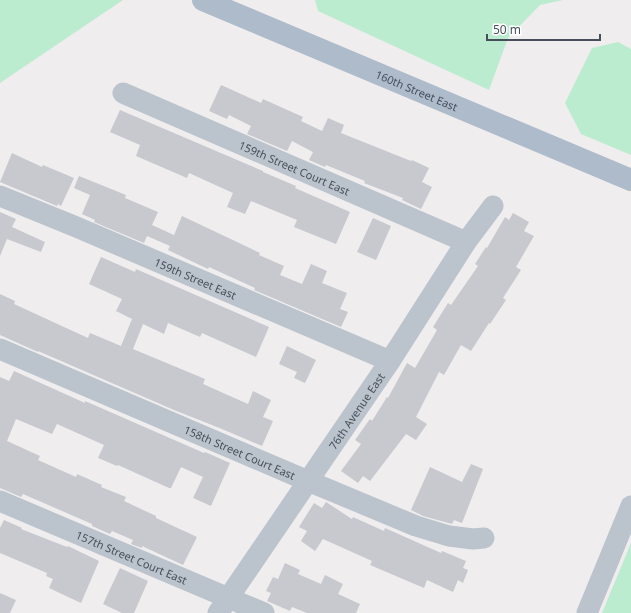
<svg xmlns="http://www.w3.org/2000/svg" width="631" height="613" viewBox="0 0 631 613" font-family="'Noto Sans',sans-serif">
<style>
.green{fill:#bcecd0}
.building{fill:#c7c9cf}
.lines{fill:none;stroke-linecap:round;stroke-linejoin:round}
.minor{stroke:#bbc3cc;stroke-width:21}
.major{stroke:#adbbcb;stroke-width:22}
.labels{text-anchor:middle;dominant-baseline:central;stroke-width:4;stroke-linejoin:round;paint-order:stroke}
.street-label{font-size:11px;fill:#464f59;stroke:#fff}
</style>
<rect width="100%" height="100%" fill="#efeded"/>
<g class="green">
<path d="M 0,0 L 123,0 L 0,83 Z"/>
<path d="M 315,0 L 563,0 L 540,5 L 508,38 L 489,90 L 318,11 Z"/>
<path d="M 618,42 L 631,49 L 631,155 L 581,134 L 565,103 L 592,48 Z"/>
<path d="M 631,543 L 631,613 L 602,613 Z"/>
</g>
<g class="building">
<path d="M 221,85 L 261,103 L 263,99 L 303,117 L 301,121 L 322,131 L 328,118 L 344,125 L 341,133 L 411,161 L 412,160 L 429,168 L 422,182 L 432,187 L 421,209 L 402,200 L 403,198 L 364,183 L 365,181 L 326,165 L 325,167 L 309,160 L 313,152 L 292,141 L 287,151 L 247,134 L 251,126 L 229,115 L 227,119 L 209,111 Z"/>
<path d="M 120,110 L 263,171 L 263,172 L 296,186 L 295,188 L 350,212 L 336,244 L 294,227 L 297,220 L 251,201 L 245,214 L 227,207 L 233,193 L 189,173 L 187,178 L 136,156 L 140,145 L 110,132 Z"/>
<path d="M 12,153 L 42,167 L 43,165 L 74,178 L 61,206 L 58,204 L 57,206 L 0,182 Z"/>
<path d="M 79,176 L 126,195 L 125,198 L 158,212 L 152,225 L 174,235 L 182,216 L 260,253 L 259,255 L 284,266 L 280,275 L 302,284 L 311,264 L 327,271 L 322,283 L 347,293 L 340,309 L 348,312 L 341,327 L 254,290 L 255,288 L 209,267 L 208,269 L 168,250 L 170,246 L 147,236 L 144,243 L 94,222 L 95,220 L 82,214 L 90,195 L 74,188 Z"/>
<path d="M 0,212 L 16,219 L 12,227 L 45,242 L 41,252 L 7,239 L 0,256 Z"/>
<path d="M 513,213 L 529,222 L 524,231 L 534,236 L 516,267 L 521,270 L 503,298 L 506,300 L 490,324 L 489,323 L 471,351 L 461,345 L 444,375 L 439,372 L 416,417 L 427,424 L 416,440 L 406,434 L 370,481 L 363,476 L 358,483 L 341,471 L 361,444 L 355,440 L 370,419 L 372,421 L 387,397 L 388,398 L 407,363 L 415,368 L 437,330 L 433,327 L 448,303 L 451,305 L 478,266 L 475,264 L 486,247 L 487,248 L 505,217 L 509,220 Z"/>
<path d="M 373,218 L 391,226 L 376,260 L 357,252 Z"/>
<path d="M 101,257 L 135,272 L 136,269 L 269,327 L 256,357 L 202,333 L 200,337 L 168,323 L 164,334 L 143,324 L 133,349 L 205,379 L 203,384 L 248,404 L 253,391 L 271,400 L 263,417 L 273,421 L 262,446 L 222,429 L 174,410 L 38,351 L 38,352 L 0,335 L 0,294 L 15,301 L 14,304 L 88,338 L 90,333 L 121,346 L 132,319 L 116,311 L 122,299 L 89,284 Z"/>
<path d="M 287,346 L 316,360 L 305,383 L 294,378 L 297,372 L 279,364 Z"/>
<path d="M 14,371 L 85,403 L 85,401 L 204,453 L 205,452 L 230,463 L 211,506 L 193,498 L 203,477 L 181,467 L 171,488 L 169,488 L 118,465 L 117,466 L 98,458 L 104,445 L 57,424 L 52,434 L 16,419 L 7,441 L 40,456 L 38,460 L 76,477 L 77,474 L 102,485 L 101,487 L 126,497 L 124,501 L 156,516 L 156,518 L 197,537 L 183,565 L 142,546 L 142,548 L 131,544 L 133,540 L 112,531 L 110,534 L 92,526 L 92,524 L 23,494 L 21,497 L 0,488 L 0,377 L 9,381 Z"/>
<path d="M 471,464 L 483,469 L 462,523 L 454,520 L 452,524 L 423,516 L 411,510 L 430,467 L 462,482 Z"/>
<path d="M 326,502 L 352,519 L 353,517 L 384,531 L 385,528 L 441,553 L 442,551 L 466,561 L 463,568 L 468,570 L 463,583 L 458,580 L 453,592 L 427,580 L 424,588 L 370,565 L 372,561 L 323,539 L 315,551 L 301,541 L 307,531 L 299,527 L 314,503 L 322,508 Z"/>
<path d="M 4,520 L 22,528 L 21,529 L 67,547 L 68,546 L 99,561 L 81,603 L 49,588 L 53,579 L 46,576 L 47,573 L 0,553 L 0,528 Z"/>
<path d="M 285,563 L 300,570 L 298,574 L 321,584 L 325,575 L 343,584 L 338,594 L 360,604 L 356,613 L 307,613 L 292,607 L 290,611 L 267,601 L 271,593 L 266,591 L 273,577 L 278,579 Z"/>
<path d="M 120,568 L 148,581 L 134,613 L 122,613 L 103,604 Z"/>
<path d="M 0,593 L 16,600 L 10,613 L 0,613 Z"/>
</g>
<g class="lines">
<g class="minor">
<path id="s1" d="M 123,93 L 466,242"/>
<path id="s2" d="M 0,196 L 74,226 L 390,361"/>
<path id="s3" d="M 0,349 L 308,481 L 416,526 L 449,536 L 473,539 L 484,538"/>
<path id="s4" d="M 0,501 L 264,613"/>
<path id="s5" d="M 218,613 L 390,361 L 466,242 L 493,206"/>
<path d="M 587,613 L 631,506"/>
</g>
<path class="major" id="s6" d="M 203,0 L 631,180"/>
</g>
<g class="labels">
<g class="street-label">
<text stroke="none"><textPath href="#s6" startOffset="232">160th Street East</textPath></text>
<text stroke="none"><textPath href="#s1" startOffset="187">159th Street Court East</textPath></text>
<text stroke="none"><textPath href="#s2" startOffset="212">159th Street East</textPath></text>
<text stroke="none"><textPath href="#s5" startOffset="245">76th Avenue East</textPath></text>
<text stroke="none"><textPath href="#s3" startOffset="261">158th Street Court East</textPath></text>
<text stroke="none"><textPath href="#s4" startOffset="143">157th Street Court East</textPath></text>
</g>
</g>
<path d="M487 34v6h113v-6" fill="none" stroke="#464f59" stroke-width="2"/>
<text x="493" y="34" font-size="12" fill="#464f59" stroke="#ffffff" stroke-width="3" paint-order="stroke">50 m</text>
</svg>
